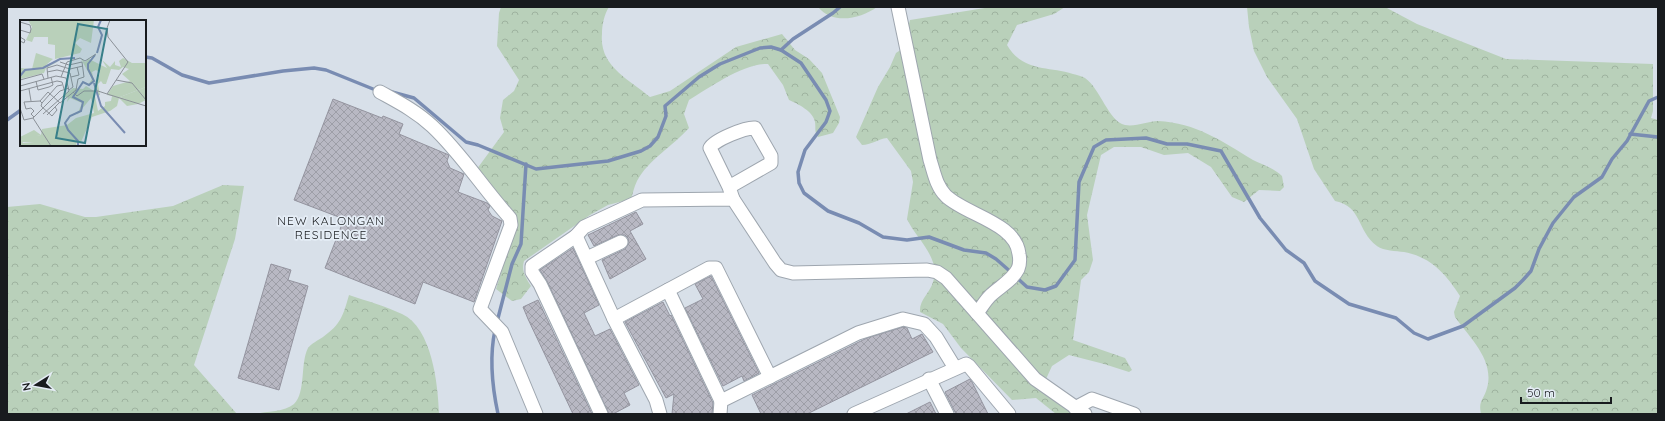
<svg xmlns="http://www.w3.org/2000/svg" width="1665" height="421" viewBox="0 0 1665 421" font-family="Quicksand,sans-serif">
<style>
.forest{fill:url(#forest-crowns)}
.lines{fill:none;stroke-linecap:round;stroke-linejoin:round}
.stream{stroke:#798cb2;stroke-width:3.5}
.building{fill:url(#building-cross-hatch);stroke:#94949f}
.street-casing{stroke:#9ea6af;stroke-width:15}
.street{stroke:#fff;stroke-width:13}
.labels{text-anchor:middle;dominant-baseline:central;stroke-width:3.5;stroke-linejoin:round;paint-order:stroke}
.neighbourhood-label{font-size:12px;letter-spacing:1px;fill:#181b1e;stroke:#e5edf6}
.inset-river{fill:none;stroke:#798cb2;stroke-width:2}
.inset-road{fill:none;stroke:#8b9198;stroke-width:1}
.view{fill:#387f89;fill-opacity:0.15;stroke:#387f89;stroke-width:2}
.inset-edge{fill:none;stroke:#181b1e;stroke-width:2}
</style>
<defs>
<pattern id="forest-crowns" width="20" height="18" patternUnits="userSpaceOnUse"><rect width="20" height="18" fill="#b9d0ba"/><path d="M2 6a3 3 0 1 1 6 0M12 15a3 3 0 1 1 6 0" fill="none" stroke="#9eb29f"/></pattern>
<pattern id="building-cross-hatch" width="8" height="8" patternUnits="userSpaceOnUse"><rect width="8" height="8" fill="#b8b8c3"/><path d="M0 0l8 8M0 8l8-8" fill="none" stroke="#9d9ea7"/></pattern>
</defs>
<rect width="100%" height="100%" fill="#d8e0e9"/>
<g class="forest">
<path d="M 501,7 L 609,7 C 604,15 602,25 602,34 C 599,66 629,79 650,97 L 670,91 L 736,47 L 782,34 L 795,50 L 809,59 L 822,73 L 840,117 L 839,123 L 833,133 L 818,137 C 814,130 816,130 815,122 C 813,111 798,104 789,100 L 783,85 L 768,64 C 744,63 709,88 689,100 L 684,114 L 689,128 C 673,146 648,160 637,181 C 634,187 633,193 631,199 L 608,205 L 590,215 L 524,261 C 521,271 526,278 531,286 L 521,299 L 512,301 L 496,289 L 517,222 L 512,215 L 471,177 L 504,132 L 500,118 L 503,100 L 514,91 L 519,80 L 497,46 L 499,13 Z"/>
<path d="M 818,7 L 877,7 C 860,19 833,25 818,7 Z"/>
<path d="M 991,7 L 1065,7 L 1054,14 L 1017,25 L 1007,45 C 1023,72 1047,66 1073,74 C 1077,75 1082,76 1085,78 C 1100,88 1109,122 1125,125 C 1136,127 1148,121 1158,121 C 1196,123 1222,141 1253,160 C 1263,165 1274,168 1282,176 L 1284,187 L 1280,191 L 1259,190 L 1244,202 L 1232,197 L 1211,167 L 1188,153 L 1164,155 L 1141,147 L 1114,147 L 1101,155 L 1087,215 L 1093,260 L 1089,272 L 1081,280 L 1073,340 L 1125,358 L 1132,370 L 1129,372 L 1104,364 L 1069,355 L 1052,366 L 1046,379 L 1074,414 L 1056,414 L 1036,398 L 1012,400 L 961,348 L 943,324 L 920,312 C 919,300 930,293 933,282 C 941,257 916,239 907,219 L 913,182 L 911,171 L 887,138 C 878,139 871,145 862,145 L 856,137 L 878,87 L 890,67 L 896,53 L 902,49 L 910,20 Z"/>
<path d="M 1247,7 L 1385,7 L 1417,24 L 1506,59 L 1653,64 L 1653,111 L 1651,118 L 1658,120 L 1658,414 L 1481,414 C 1478,400 1484,400 1487,388 C 1495,360 1469,337 1455,317 L 1454,312 L 1460,296 C 1446,274 1431,257 1404,252 C 1396,251 1384,251 1377,246 C 1356,230 1363,207 1335,201 L 1314,169 L 1297,119 L 1267,77 L 1254,51 L 1249,27 Z"/>
<path d="M 223,185 L 244,186 L 235,239 L 194,365 L 237,414 L 7,414 L 7,207 L 40,204 L 85,217 L 96,217 L 173,206 Z"/>
<path d="M 349,295 C 367,301 385,306 402,314 C 432,328 438,384 439,414 L 256,414 C 266,411 285,412 294,404 C 306,392 300,363 308,348 C 311,344 318,340 323,337 C 341,324 343,316 349,295 Z"/>
</g>
<g class="lines">
<g class="stream">
<path d="M 781,50 L 793,39 L 833,13 L 840,7"/>
<path d="M 145,57 L 152,58 L 182,75 L 209,83 L 283,71 L 314,68 L 326,70 L 378,91"/>
<path d="M 392,92 L 414,98 L 466,142 L 478,145 L 536,169 L 608,161 L 641,151 L 650,146 L 658,137 L 666,116 L 665,106 L 699,77 L 720,64 L 760,48 L 771,47 L 781,50 L 801,63 L 826,100 L 830,111 L 826,122 L 805,150 L 798,172 L 799,183 L 804,193 L 828,211 L 859,223 L 883,237 L 907,240 L 929,237 L 964,250 L 986,253 L 996,259 L 1012,273"/>
<path d="M 7,120 L 21,110"/>
<path d="M 1630,134 L 1658,137"/>
<path d="M 1016,277 L 1027,287 L 1045,290 L 1056,286 L 1075,260 L 1079,182 L 1094,147 L 1106,140 L 1146,138 L 1167,144 L 1187,144 L 1221,151 L 1260,218 L 1286,250 L 1304,263 L 1315,281 L 1349,304 L 1396,318 L 1414,333 L 1428,339 L 1463,326 L 1515,288 L 1523,280 L 1531,271 L 1539,249 L 1553,223 L 1574,197 L 1602,177 L 1612,159 L 1627,141 L 1649,101 L 1658,97"/>
<path d="M 497,322 L 512,264 L 521,244 L 526,164"/>
<path d="M 495,330 C 489,358 492,386 498,414"/>
</g>
</g>
<g class="building">
<path d="M 333,99 L 382,118 L 383,116 L 403,124 L 399,134 L 449,155 L 447,161 L 450,168 L 464,174 L 458,192 L 487,203 L 490,206 L 488,210 L 492,216 L 502,221 L 474,302 L 423,282 L 415,304 L 325,268 L 344,219 L 294,200 Z"/>
<path d="M 636,212 L 643,224 L 630,231 L 646,259 L 610,279 L 602,260 L 625,249 L 629,243 L 628,238 L 625,235 L 618,235 L 594,246 L 588,235 Z"/>
<path d="M 573,248 L 599,305 L 584,313 L 595,336 L 610,329 L 639,385 L 624,393 L 630,405 L 613,414 L 609,414 L 547,281 L 540,270 Z"/>
<path d="M 271,264 L 291,270 L 288,280 L 308,286 L 279,390 L 238,378 Z"/>
<path d="M 711,276 L 759,373 L 744,381 L 742,376 L 723,386 L 685,308 L 703,299 L 695,284 Z"/>
<path d="M 538,300 L 592,414 L 573,414 L 528,319 L 523,307 Z"/>
<path d="M 663,302 L 670,316 L 671,315 L 713,403 L 712,414 L 672,414 L 674,394 L 666,398 L 625,322 Z"/>
<path d="M 903,327 L 907,328 L 912,339 L 922,334 L 933,352 L 807,414 L 761,414 L 752,395 L 867,338 Z"/>
<path d="M 970,379 L 972,382 L 988,414 L 956,414 L 945,392 Z"/>
<path d="M 930,402 L 936,414 L 906,414 Z"/>
</g>
<g class="lines">
<g class="street-casing">
<g id="street">
<path d="M 898,7 L 930,160 C 934,172 936,186 946,196 C 966,215 1016,223 1019,254 C 1020,259 1020,264 1018,269 C 1012,281 999,287 990,296 C 985,301 981,308 977,313"/>
<path d="M 380,92 C 398,102 416,111 432,126 C 461,153 483,188 510,218 L 511,225 L 480,309 L 502,332 L 536,414"/>
<path d="M 729,187 L 710,148 C 714,140 746,127 755,128 L 771,156 L 771,163 L 729,187 L 733,199"/>
<path d="M 576,236 L 614,319 L 656,400 L 660,414"/>
<path d="M 587,258 L 621,242"/>
<path d="M 668,290 L 721,401"/>
<path d="M 614,319 L 709,268 L 716,268 L 770,377"/>
<path d="M 929,379 L 947,414"/>
<path d="M 1075,408 L 1092,399 L 1134,414"/>
<path d="M 601,414 L 540,284 L 532,272 L 532,266 L 576,236 L 584,227 L 642,200 L 733,199 L 775,263 L 781,270 L 793,273 L 927,270 L 937,272 L 946,278 L 1035,379 L 1085,414"/>
<path d="M 720,414 L 721,401 L 858,333 L 903,319 L 924,324 L 936,337 L 955,368"/>
<path d="M 854,414 L 966,364 L 969,366 L 1009,414"/>
</g>
</g>
<use href="#street" class="street"/>
</g>
<g class="labels">
<g class="neighbourhood-label">
<text x="331" y="220">NEW KALONGAN<tspan x="331" dy="14">RESIDENCE</tspan></text>
</g>
</g>
<g transform="translate(20 20)">
<rect width="126" height="126" fill="#d8e0e9"/>
<path d="M 126,67 L 126,80 L 118,84 L 100,77 ZM 14,110 L 21,115 L 1,120 L 3,123 L 14,122 L 14,126 L 0,126 L 0,117 Z" fill="#b9d0ba"/>
<path d="M 8,0 L 74,0 L 71,23 L 60,18 L 55,23 L 62,29 L 60,33 L 35,39 L 35,25 L 28,24 L 28,17 L 14,17 L 12,22 L 6,20 L 12,7 ZM 16,33 L 33,39 L 26,45 L 39,41 L 26,48 L 24,53 L 0,59 L 0,48 L 12,49 ZM 103,38 L 112,43 L 126,43 L 126,67 L 100,77 L 118,84 L 107,86 L 99,78 L 97,86 L 90,91 L 72,97 L 61,122 L 57,121 L 56,126 L 14,126 L 14,122 L 2,122 L 1,120 L 8,117 L 21,115 L 22,109 L 47,105 L 56,98 L 74,93 L 71,78 L 57,95 L 62,83 L 50,78 L 47,82 L 48,77 L 43,77 L 53,68 L 63,69 L 66,66 L 74,71 L 78,91 L 85,86 L 85,82 L 91,81 L 92,76 L 87,75 L 93,66 L 110,61 L 102,54 L 109,49 L 103,47 L 99,50 L 91,49 L 86,64 L 83,64 L 81,61 L 78,64 L 80,75 L 77,76 L 75,68 L 80,53 L 76,50 L 72,52 L 74,62 L 68,65 L 72,59 L 61,39 L 65,42 L 69,39 L 87,48 L 82,40 L 90,47 L 95,41 L 95,45 L 101,47 L 99,41 Z" fill="#b9d0ba"/>
<path class="inset-river" d="M 77,33 L 82,15 L 78,7 L 81,0M 0,56 L 5,50 L 23,48 L 40,39 L 55,38M 74,63 L 81,86 L 105,113M 58,126 L 58,121 L 48,110 L 45,103 L 50,96 L 61,91 L 63,82 L 53,77 L 63,62 L 69,65 L 74,61 L 68,49 L 68,44 L 75,35"/>
<path class="inset-road" d="M 90,0 L 87,8 L 88,17 L 108,42 L 87,74 L 126,86M 0,2 L 10,5 L 11,9 L 10,13 L 0,10M 0,17 L 5,20 L 4,23 L 0,21M 27,52 L 37,50 L 50,53 L 53,67 L 49,70M 41,57 L 47,42 L 60,38 L 65,41 L 76,34M 51,57 L 59,55 L 57,47M 28,58 L 27,48 L 37,45 L 50,49 L 63,46M 0,60 L 22,54 L 24,59M 96,60 L 112,63 L 126,80M 16,61 L 18,70 L 29,67 L 33,65 L 31,57M 0,66 L 36,56 L 46,58 L 49,71 L 23,94M 9,69 L 11,81M 0,71 L 37,61 L 42,62 L 44,69M 53,72 L 57,76 L 64,71 L 78,71 L 87,74M 20,81 L 22,83 L 37,66 L 42,65M 22,83 L 21,86 L 32,96 L 37,90 L 35,87M 0,88 L 4,100 L 13,98M 27,95 L 39,83M 14,97 L 11,94 L 14,91 L 11,88 L 6,89 L 4,82 L 20,81 L 28,72 L 40,83 L 56,70 L 58,59 L 64,57 L 62,42 L 49,45 L 40,42M 31,126 L 13,98 L 40,71 L 49,68"/>
<path class="view" d="M 58,4 L 87,9 L 65,123 L 36,118 Z"/>
<rect width="126" height="126" class="inset-edge"/>
</g>
<rect width="1665" height="421" fill="none" stroke="#181b1e" stroke-width="16"/>
<g transform="translate(36 385) rotate(259)" stroke="#e5edf6" stroke-width="3" paint-order="stroke">
<path d="M0-3L7 15L0 10L-7 15Z" fill="#181b1e"/>
<text y="-6" font-size="11" font-weight="bold" text-anchor="middle" fill="#181b1e">N</text>
</g>
<path d="M1521 397v6h90v-6" fill="none" stroke="#181b1e" stroke-width="2"/>
<text x="1527" y="397" font-size="12" fill="#181b1e" stroke="#e5edf6" stroke-width="3" paint-order="stroke">50 m</text>
</svg>
